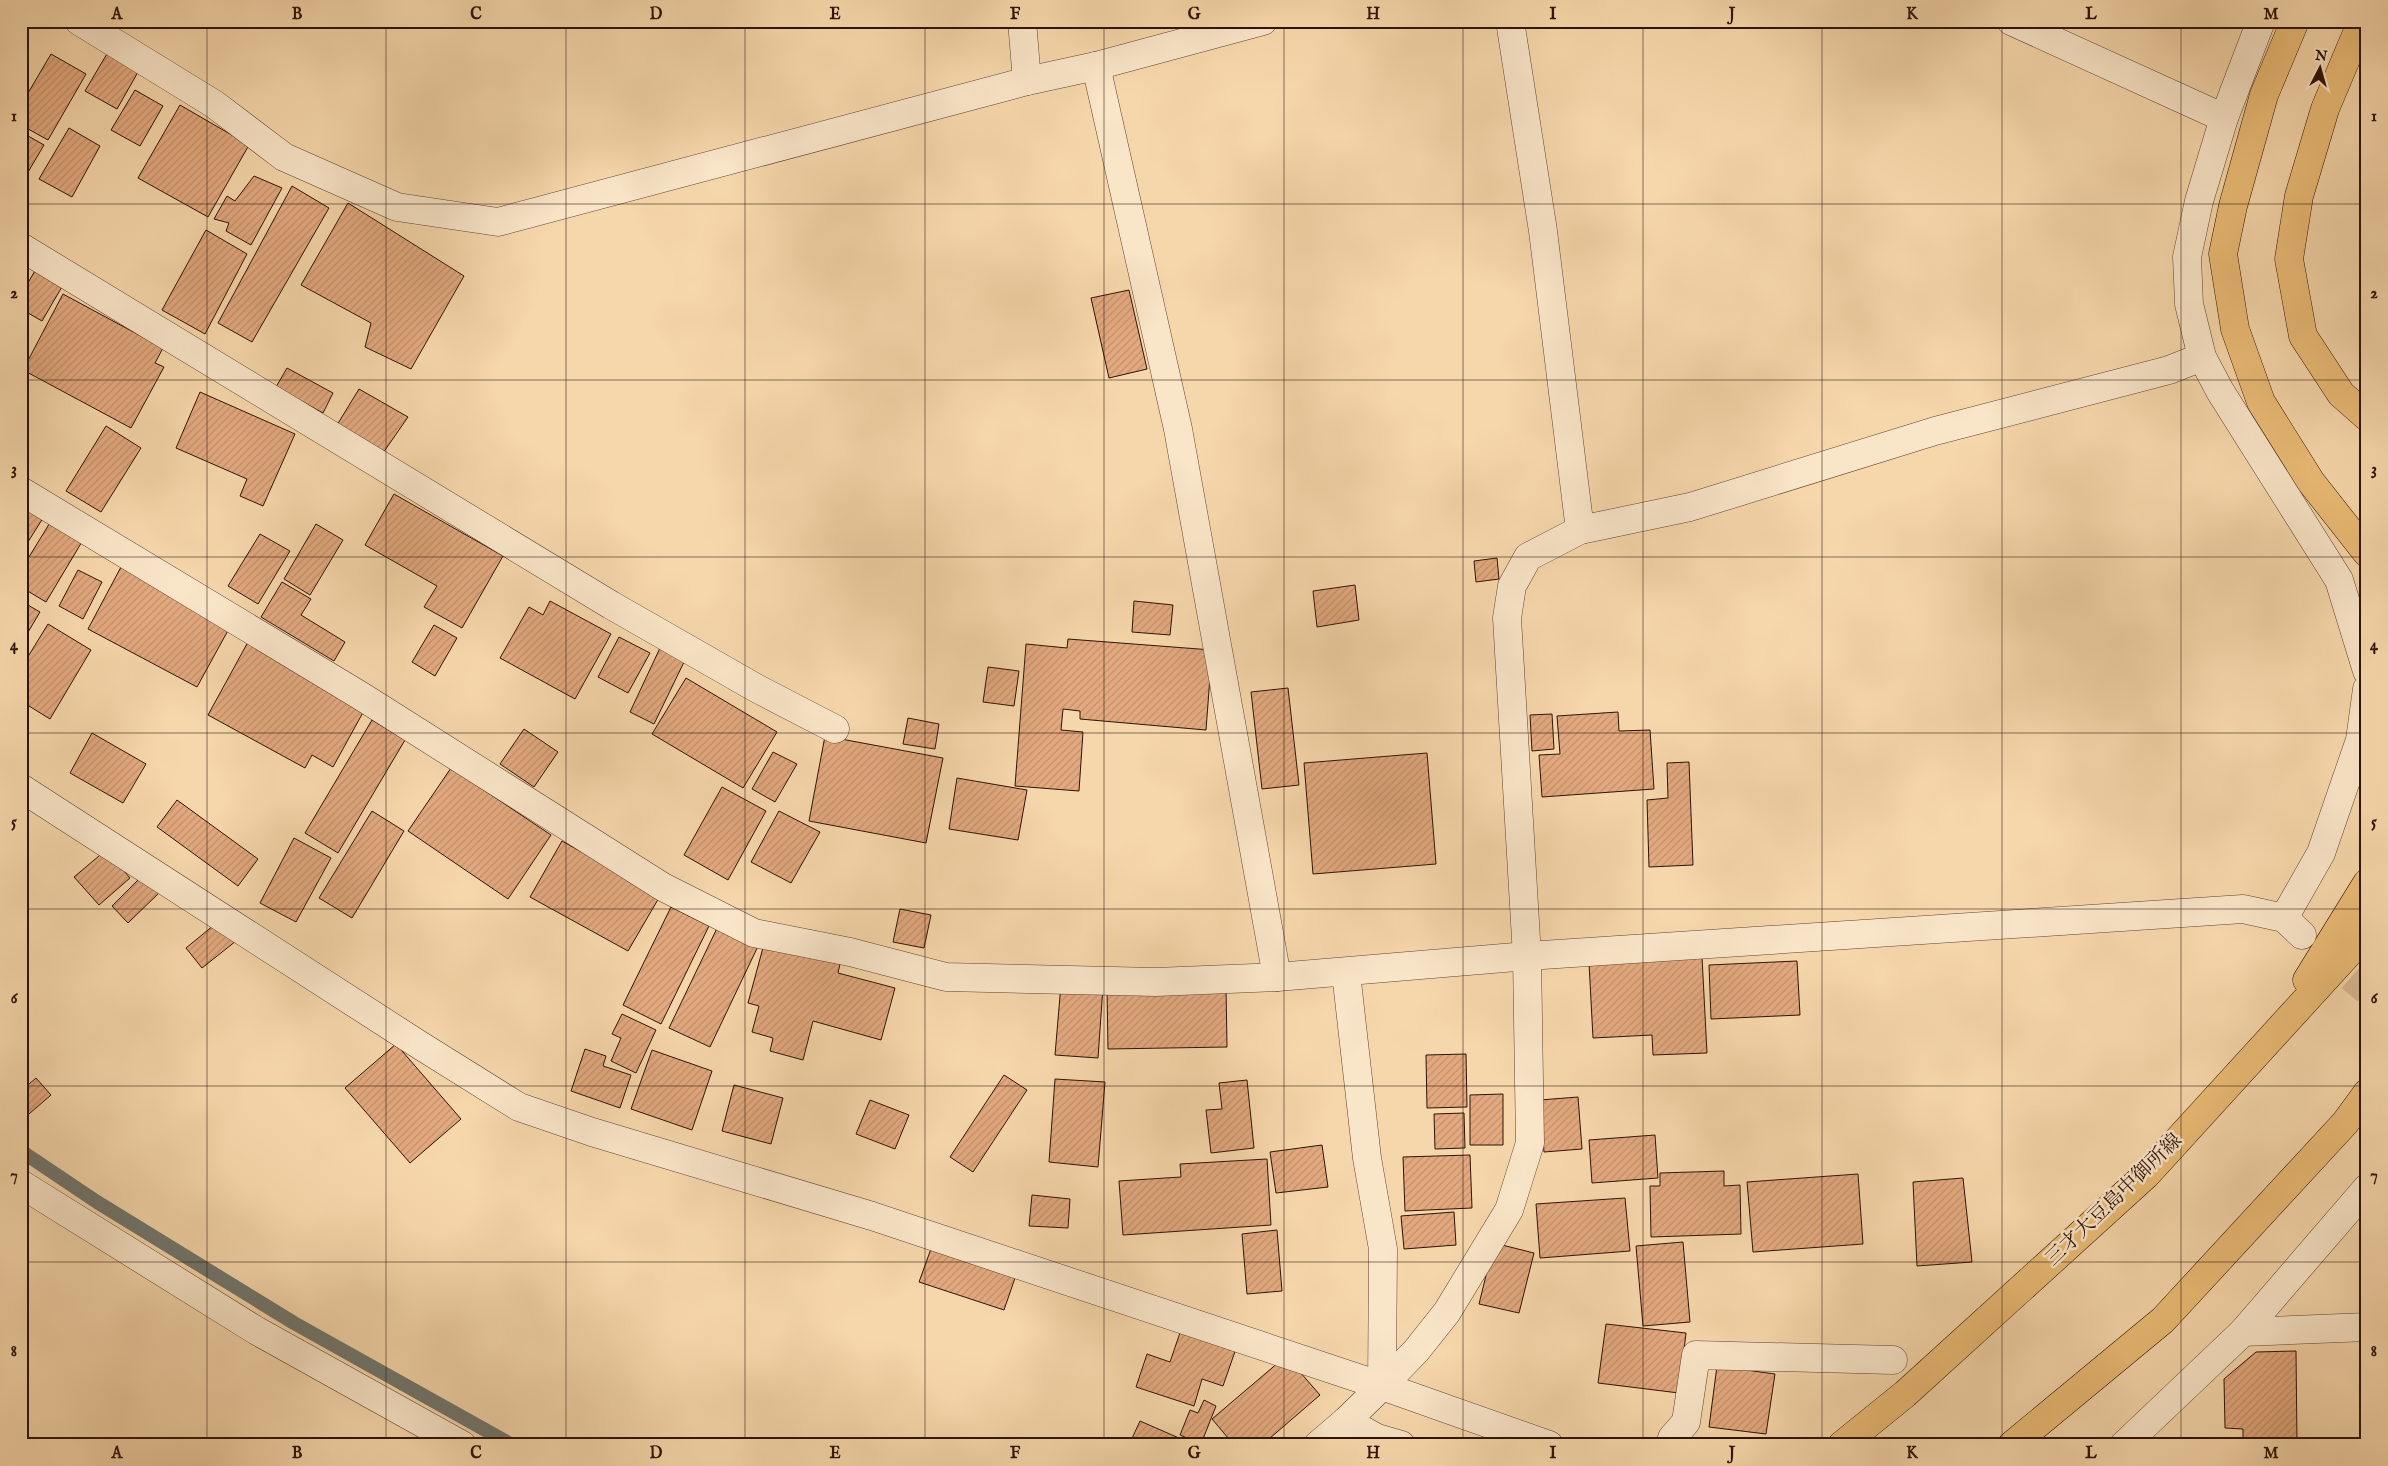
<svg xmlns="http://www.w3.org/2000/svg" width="2388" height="1466" viewBox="0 0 2388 1466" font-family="'IM FELL English','Noto Serif JP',serif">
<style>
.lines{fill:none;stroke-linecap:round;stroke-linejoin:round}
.stream{stroke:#71766e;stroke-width:14}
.building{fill:url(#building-hatch);stroke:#2e1207}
.minor-tunnel{stroke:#d8b992;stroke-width:28;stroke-dasharray:28 14;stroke-linecap:butt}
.minor-casing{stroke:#604330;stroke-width:29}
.major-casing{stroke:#2e1207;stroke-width:29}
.minor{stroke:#f9e5c8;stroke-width:28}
.major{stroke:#ebbc76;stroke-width:28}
.grid{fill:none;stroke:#2e1207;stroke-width:1;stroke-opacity:0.55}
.labels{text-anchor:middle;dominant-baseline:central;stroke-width:5;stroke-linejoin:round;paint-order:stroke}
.street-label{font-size:20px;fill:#2e1207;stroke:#f9e5c8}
.neatline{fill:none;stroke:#2e1207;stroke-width:2}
.grid-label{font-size:16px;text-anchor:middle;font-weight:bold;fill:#2e1207}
</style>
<defs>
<pattern id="building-hatch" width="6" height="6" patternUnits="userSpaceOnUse" patternTransform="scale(1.25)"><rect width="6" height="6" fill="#e3a97f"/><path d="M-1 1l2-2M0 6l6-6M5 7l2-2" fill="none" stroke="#c3906c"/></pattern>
</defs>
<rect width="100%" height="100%" fill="#f6d7ab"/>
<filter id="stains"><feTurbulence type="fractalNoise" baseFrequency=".004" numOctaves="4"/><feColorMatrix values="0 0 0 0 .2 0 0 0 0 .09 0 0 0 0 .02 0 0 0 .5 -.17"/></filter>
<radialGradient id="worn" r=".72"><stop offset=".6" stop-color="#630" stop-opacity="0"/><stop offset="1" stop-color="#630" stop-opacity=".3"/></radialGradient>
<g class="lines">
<path class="stream" d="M 21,1151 L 97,1202 L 294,1323 L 512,1445"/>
</g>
<g class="building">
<path d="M 111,47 L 142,65 L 117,109 L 85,91 Z"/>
<path d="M 51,54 L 86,74 L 48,140 L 21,125 L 21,105 Z"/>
<path d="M 135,90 L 163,106 L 140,146 L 111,130 Z"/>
<path d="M 180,105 L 249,145 L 208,217 L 138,178 Z"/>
<path d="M 69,128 L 100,146 L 72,197 L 39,179 Z"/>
<path d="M 21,132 L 44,145 L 21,184 Z"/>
<path d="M 254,176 L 282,188 L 251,245 L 226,231 L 229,223 L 214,219 L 227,196 L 235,201 Z"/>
<path d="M 292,186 L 329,208 L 252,342 L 218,323 Z"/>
<path d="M 348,203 L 464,276 L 411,369 L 365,347 L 371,323 L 301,285 Z"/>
<path d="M 206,230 L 247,254 L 205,334 L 162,310 Z"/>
<path d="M 21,256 L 32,262 L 21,283 Z"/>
<path d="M 36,269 L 63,285 L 42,321 L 21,309 L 21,295 Z"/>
<path d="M 1129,290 L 1147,369 L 1109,378 L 1091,298 Z"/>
<path d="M 63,294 L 163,348 L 155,363 L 164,367 L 131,428 L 23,370 Z"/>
<path d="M 287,368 L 333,393 L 323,413 L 276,387 Z"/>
<path d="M 359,389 L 408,417 L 383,453 L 337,425 Z"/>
<path d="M 200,392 L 295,434 L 263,506 L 240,496 L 247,479 L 176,448 Z"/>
<path d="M 106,426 L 141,448 L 101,512 L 66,491 Z"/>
<path d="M 394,494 L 503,556 L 462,628 L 424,607 L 437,586 L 365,545 Z"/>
<path d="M 21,505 L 43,518 L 21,553 Z"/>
<path d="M 51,521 L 83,540 L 46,602 L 21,587 L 21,570 Z"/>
<path d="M 316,524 L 343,540 L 310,595 L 284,579 Z"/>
<path d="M 260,534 L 290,551 L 258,604 L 228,586 Z"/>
<path d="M 1497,558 L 1499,579 L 1476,582 L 1474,561 Z"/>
<path d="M 121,567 L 231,625 L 197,687 L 88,629 Z"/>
<path d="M 78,570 L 102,582 L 83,619 L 59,606 Z"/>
<path d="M 282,582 L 311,599 L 301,615 L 345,642 L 334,661 L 261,617 Z"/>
<path d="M 1355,585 L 1359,620 L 1317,627 L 1313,591 Z"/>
<path d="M 21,601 L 40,612 L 21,644 Z"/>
<path d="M 550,601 L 611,634 L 575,699 L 500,658 L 529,607 L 543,615 Z"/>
<path d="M 1134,601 L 1173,605 L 1170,635 L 1132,632 Z"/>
<path d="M 48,624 L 91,650 L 50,719 L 21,701 L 21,668 Z"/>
<path d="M 434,625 L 457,638 L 435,676 L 412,662 Z"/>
<path d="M 619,637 L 650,653 L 628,693 L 598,677 Z"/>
<path d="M 1068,639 L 1212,650 L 1206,730 L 1080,719 L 1080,711 L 1063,709 L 1061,730 L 1083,732 L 1079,791 L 1015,786 L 1026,644 L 1067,648 Z"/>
<path d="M 248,642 L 366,707 L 333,767 L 312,755 L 305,768 L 208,715 Z"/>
<path d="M 660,648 L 685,660 L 654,724 L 630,712 Z"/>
<path d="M 988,667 L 1019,671 L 1014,706 L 983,702 Z"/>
<path d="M 686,678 L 777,732 L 743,788 L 652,734 Z"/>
<path d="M 1288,688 L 1299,785 L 1262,789 L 1251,692 Z"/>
<path d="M 1618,712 L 1619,731 L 1650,730 L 1654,789 L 1542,797 L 1539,755 L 1560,754 L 1557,716 Z"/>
<path d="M 1552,714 L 1554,749 L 1532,751 L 1530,715 Z"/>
<path d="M 908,718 L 939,724 L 935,749 L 903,744 Z"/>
<path d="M 372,720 L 405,740 L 338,853 L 305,833 Z"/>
<path d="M 524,729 L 558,752 L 534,787 L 500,764 Z"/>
<path d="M 92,733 L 146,764 L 123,803 L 70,773 Z"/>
<path d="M 825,736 L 943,758 L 926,843 L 809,821 Z"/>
<path d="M 773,752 L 797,764 L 775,802 L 752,789 Z"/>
<path d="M 1427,753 L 1436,864 L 1313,874 L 1304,763 Z"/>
<path d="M 1689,762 L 1693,865 L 1649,867 L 1647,800 L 1668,798 L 1667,763 Z"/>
<path d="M 451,768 L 551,835 L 508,899 L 408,831 Z"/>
<path d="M 957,778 L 1027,790 L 1018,840 L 949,829 Z"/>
<path d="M 722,787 L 766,811 L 728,880 L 684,855 Z"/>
<path d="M 177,800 L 258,859 L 238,886 L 157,827 Z"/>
<path d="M 372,811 L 404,831 L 352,918 L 319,898 Z"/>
<path d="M 779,811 L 820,832 L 791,883 L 751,862 Z"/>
<path d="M 294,838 L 331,858 L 296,922 L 260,903 Z"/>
<path d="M 562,841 L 660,896 L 628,951 L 530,897 Z"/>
<path d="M 106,850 L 130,878 L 99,905 L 74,877 Z"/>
<path d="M 143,875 L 160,892 L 128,923 L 112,906 Z"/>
<path d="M 671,907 L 709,926 L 661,1024 L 623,1005 Z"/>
<path d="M 900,909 L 931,915 L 924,948 L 893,942 Z"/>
<path d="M 219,921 L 236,941 L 202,968 L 186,948 Z"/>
<path d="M 720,922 L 760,942 L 710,1047 L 669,1028 Z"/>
<path d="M 764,944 L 840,964 L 838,973 L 895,988 L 881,1040 L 813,1021 L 803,1060 L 770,1051 L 773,1038 L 752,1032 L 759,1006 L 748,1003 Z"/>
<path d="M 1702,957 L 1707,1053 L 1653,1055 L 1652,1035 L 1593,1038 L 1589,963 Z"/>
<path d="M 1797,961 L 1800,1015 L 1711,1019 L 1709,965 Z"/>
<path d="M 1061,984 L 1103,987 L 1098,1058 L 1055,1055 Z"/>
<path d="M 1226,986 L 1227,1047 L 1108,1049 L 1107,988 Z"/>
<path d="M 622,1014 L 656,1030 L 636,1073 L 611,1061 L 621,1038 L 612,1034 Z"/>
<path d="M 396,1044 L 461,1119 L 410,1163 L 345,1088 Z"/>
<path d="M 585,1049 L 606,1056 L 603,1066 L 631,1075 L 620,1108 L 571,1091 Z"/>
<path d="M 652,1050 L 712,1071 L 692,1130 L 631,1109 Z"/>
<path d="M 1466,1054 L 1467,1107 L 1427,1108 L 1426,1055 Z"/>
<path d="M 1004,1075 L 1027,1090 L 973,1172 L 950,1157 Z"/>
<path d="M 36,1078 L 51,1095 L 22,1120 L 21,1091 Z"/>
<path d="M 1055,1079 L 1105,1082 L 1098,1167 L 1049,1162 Z"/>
<path d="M 1247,1080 L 1254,1148 L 1211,1153 L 1206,1110 L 1222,1109 L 1219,1083 Z"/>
<path d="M 734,1085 L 783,1098 L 771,1144 L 722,1131 Z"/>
<path d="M 1503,1094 L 1503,1145 L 1470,1145 L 1470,1095 Z"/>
<path d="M 1578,1097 L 1582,1149 L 1544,1152 L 1540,1100 Z"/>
<path d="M 870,1100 L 909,1115 L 895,1149 L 856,1134 Z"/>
<path d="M 1464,1113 L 1465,1148 L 1435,1149 L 1434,1114 Z"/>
<path d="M 1655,1135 L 1658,1178 L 1592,1183 L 1589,1140 Z"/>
<path d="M 1322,1145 L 1328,1187 L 1276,1193 L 1270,1152 Z"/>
<path d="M 1470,1155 L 1472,1208 L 1405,1211 L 1403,1157 Z"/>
<path d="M 1267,1159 L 1271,1225 L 1123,1235 L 1119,1181 L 1181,1177 L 1180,1164 Z"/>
<path d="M 1724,1171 L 1724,1186 L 1740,1185 L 1741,1234 L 1651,1237 L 1650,1186 L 1660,1186 L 1660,1173 Z"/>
<path d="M 1858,1174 L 1863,1244 L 1753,1252 L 1747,1182 Z"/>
<path d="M 1963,1178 L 1972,1262 L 1917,1266 L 1913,1182 Z"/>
<path d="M 1032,1195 L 1070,1199 L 1068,1228 L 1029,1226 Z"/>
<path d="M 1625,1198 L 1630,1251 L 1540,1258 L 1536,1204 Z"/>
<path d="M 1454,1212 L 1456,1245 L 1404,1249 L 1401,1216 Z"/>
<path d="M 1277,1230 L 1282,1291 L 1247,1294 L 1242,1234 Z"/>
<path d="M 1683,1242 L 1690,1322 L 1643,1326 L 1636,1246 Z"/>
<path d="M 1494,1243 L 1534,1253 L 1519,1313 L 1479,1304 Z"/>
<path d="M 932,1246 L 1016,1275 L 1004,1310 L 919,1282 Z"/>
<path d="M 1184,1321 L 1239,1340 L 1223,1386 L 1202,1379 L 1194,1406 L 1136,1387 L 1147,1354 L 1170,1362 Z"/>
<path d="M 1606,1324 L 1686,1333 L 1679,1393 L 1598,1383 Z"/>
<path d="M 2296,1351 L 2297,1445 L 2243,1445 L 2243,1429 L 2225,1428 L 2224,1379 L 2256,1352 Z"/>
<path d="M 1286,1356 L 1320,1395 L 1262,1445 L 1234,1445 L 1212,1419 Z"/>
<path d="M 1717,1366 L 1775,1374 L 1766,1434 L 1709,1427 Z"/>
<path d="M 1204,1400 L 1216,1406 L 1201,1444 L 1180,1435 L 1190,1410 L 1198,1413 Z"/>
<path d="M 1140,1421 L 1195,1445 L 1129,1445 Z"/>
</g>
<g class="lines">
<path class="minor-tunnel" d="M 2319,950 L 2367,991"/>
<g class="minor-casing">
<g id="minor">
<path d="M 79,21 L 214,104 L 284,157 L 397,207 L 498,222 L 1027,81 L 1096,66 L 1263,21"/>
<path d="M 1022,21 L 1027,81"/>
<path d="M 1510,21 L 1543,231 L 1580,530"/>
<path d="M 2011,21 L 2224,118"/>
<path d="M 2261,21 L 2224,118 L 2199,201 L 2187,257 L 2189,304 L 2202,357 L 2220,391 L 2339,580 L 2367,671"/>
<path d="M 1096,66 L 1178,429 L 1277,977"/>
<path d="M 21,247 L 611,605 L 756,688 L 835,729"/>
<path d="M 21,491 L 361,696 L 663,887 L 754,933 L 850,952 L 946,977 L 1156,982 L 1277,977 L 1527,956 L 2243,909 L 2284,918 L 2302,935"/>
<path d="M 21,788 L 418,1044 L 519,1107 L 592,1132 L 872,1216 L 1382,1386 L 1549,1445"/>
<path d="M 2284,918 L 2321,853 L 2360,740 L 2367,689"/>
<path d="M 1346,973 L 1367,1158 L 1383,1249 L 1382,1386"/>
<path d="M 21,1184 L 257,1331 L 462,1445"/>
<path d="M 2243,1332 L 2367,1327"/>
<path d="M 1346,1421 L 1377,1438 L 1401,1445"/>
<path d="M 1318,1445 L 1346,1421 L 1382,1386 L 1416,1351 L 1447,1312 L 1509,1210 L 1530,1143 L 1527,956 L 1507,618 L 1512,586 L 1528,557 L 1580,530 L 1690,507 L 1935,431 L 2169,370 L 2202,357"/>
<path d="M 1670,1445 L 1672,1438 L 1686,1422 L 1696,1355 L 1893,1360"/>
<path d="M 2124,1445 L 2243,1332 L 2367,1188"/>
</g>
</g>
<g class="major-casing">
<g id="major">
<path d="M 2295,21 L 2264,95 L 2233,206 L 2223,254 L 2235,329 L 2261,402 L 2311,482 L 2367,553"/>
<path d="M 2362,21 L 2325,109 L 2299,196 L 2289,259 L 2303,336 L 2341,394 L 2367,417"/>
<path d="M 2307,980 L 2367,883"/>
<path d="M 1842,1445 L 1905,1394 L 2146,1175 L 2367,933"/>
<path d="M 2012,1445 L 2163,1320 L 2345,1123 L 2367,1093"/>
</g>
</g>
<use href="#minor" class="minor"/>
<use href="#major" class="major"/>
</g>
<path class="grid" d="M 207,21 L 207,1445M 386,21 L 386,1445M 566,21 L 566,1445M 745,21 L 745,1445M 925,21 L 925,1445M 1104,21 L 1104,1445M 1284,21 L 1284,1445M 1463,21 L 1463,1445M 1643,21 L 1643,1445M 1822,21 L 1822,1445M 2002,21 L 2002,1445M 2181,21 L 2181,1445M 21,204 L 2367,204M 21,380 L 2367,380M 21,557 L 2367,557M 21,733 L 2367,733M 21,909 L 2367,909M 21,1086 L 2367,1086M 21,1262 L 2367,1262"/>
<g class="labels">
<g class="street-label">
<text transform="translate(2114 1200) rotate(-44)">三才大豆島中御所線</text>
</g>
</g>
<rect width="2388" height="1466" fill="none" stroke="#f6d7ab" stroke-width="55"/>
<g transform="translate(2320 68) rotate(6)" stroke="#f9e5c8" stroke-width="4" paint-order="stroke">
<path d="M0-4L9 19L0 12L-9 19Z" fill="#2e1207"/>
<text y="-8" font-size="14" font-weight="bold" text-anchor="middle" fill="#2e1207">N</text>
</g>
<rect x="28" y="28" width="2332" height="1410" class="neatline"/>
<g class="grid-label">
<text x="117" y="19">A</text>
<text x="297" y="19">B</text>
<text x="476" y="19">C</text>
<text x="656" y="19">D</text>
<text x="835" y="19">E</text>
<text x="1015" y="19">F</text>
<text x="1194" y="19">G</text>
<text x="1373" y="19">H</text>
<text x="1553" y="19">I</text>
<text x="1732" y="19">J</text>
<text x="1912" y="19">K</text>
<text x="2091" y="19">L</text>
<text x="2271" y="19">M</text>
<text x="14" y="121">1</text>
<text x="2374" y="121">1</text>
<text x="14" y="298">2</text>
<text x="2374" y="298">2</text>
<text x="14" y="474">3</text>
<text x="2374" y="474">3</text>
<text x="14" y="650">4</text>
<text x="2374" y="650">4</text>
<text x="14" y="827">5</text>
<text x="2374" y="827">5</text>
<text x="14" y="1003">6</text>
<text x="2374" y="1003">6</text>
<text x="14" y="1180">7</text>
<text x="2374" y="1180">7</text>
<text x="14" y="1356">8</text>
<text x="2374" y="1356">8</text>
<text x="117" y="1458">A</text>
<text x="297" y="1458">B</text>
<text x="476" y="1458">C</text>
<text x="656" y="1458">D</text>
<text x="835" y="1458">E</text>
<text x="1015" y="1458">F</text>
<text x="1194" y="1458">G</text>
<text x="1373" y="1458">H</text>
<text x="1553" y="1458">I</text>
<text x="1732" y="1458">J</text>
<text x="1912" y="1458">K</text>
<text x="2091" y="1458">L</text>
<text x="2271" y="1458">M</text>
</g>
<rect width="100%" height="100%" filter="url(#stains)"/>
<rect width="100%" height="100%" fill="url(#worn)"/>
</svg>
